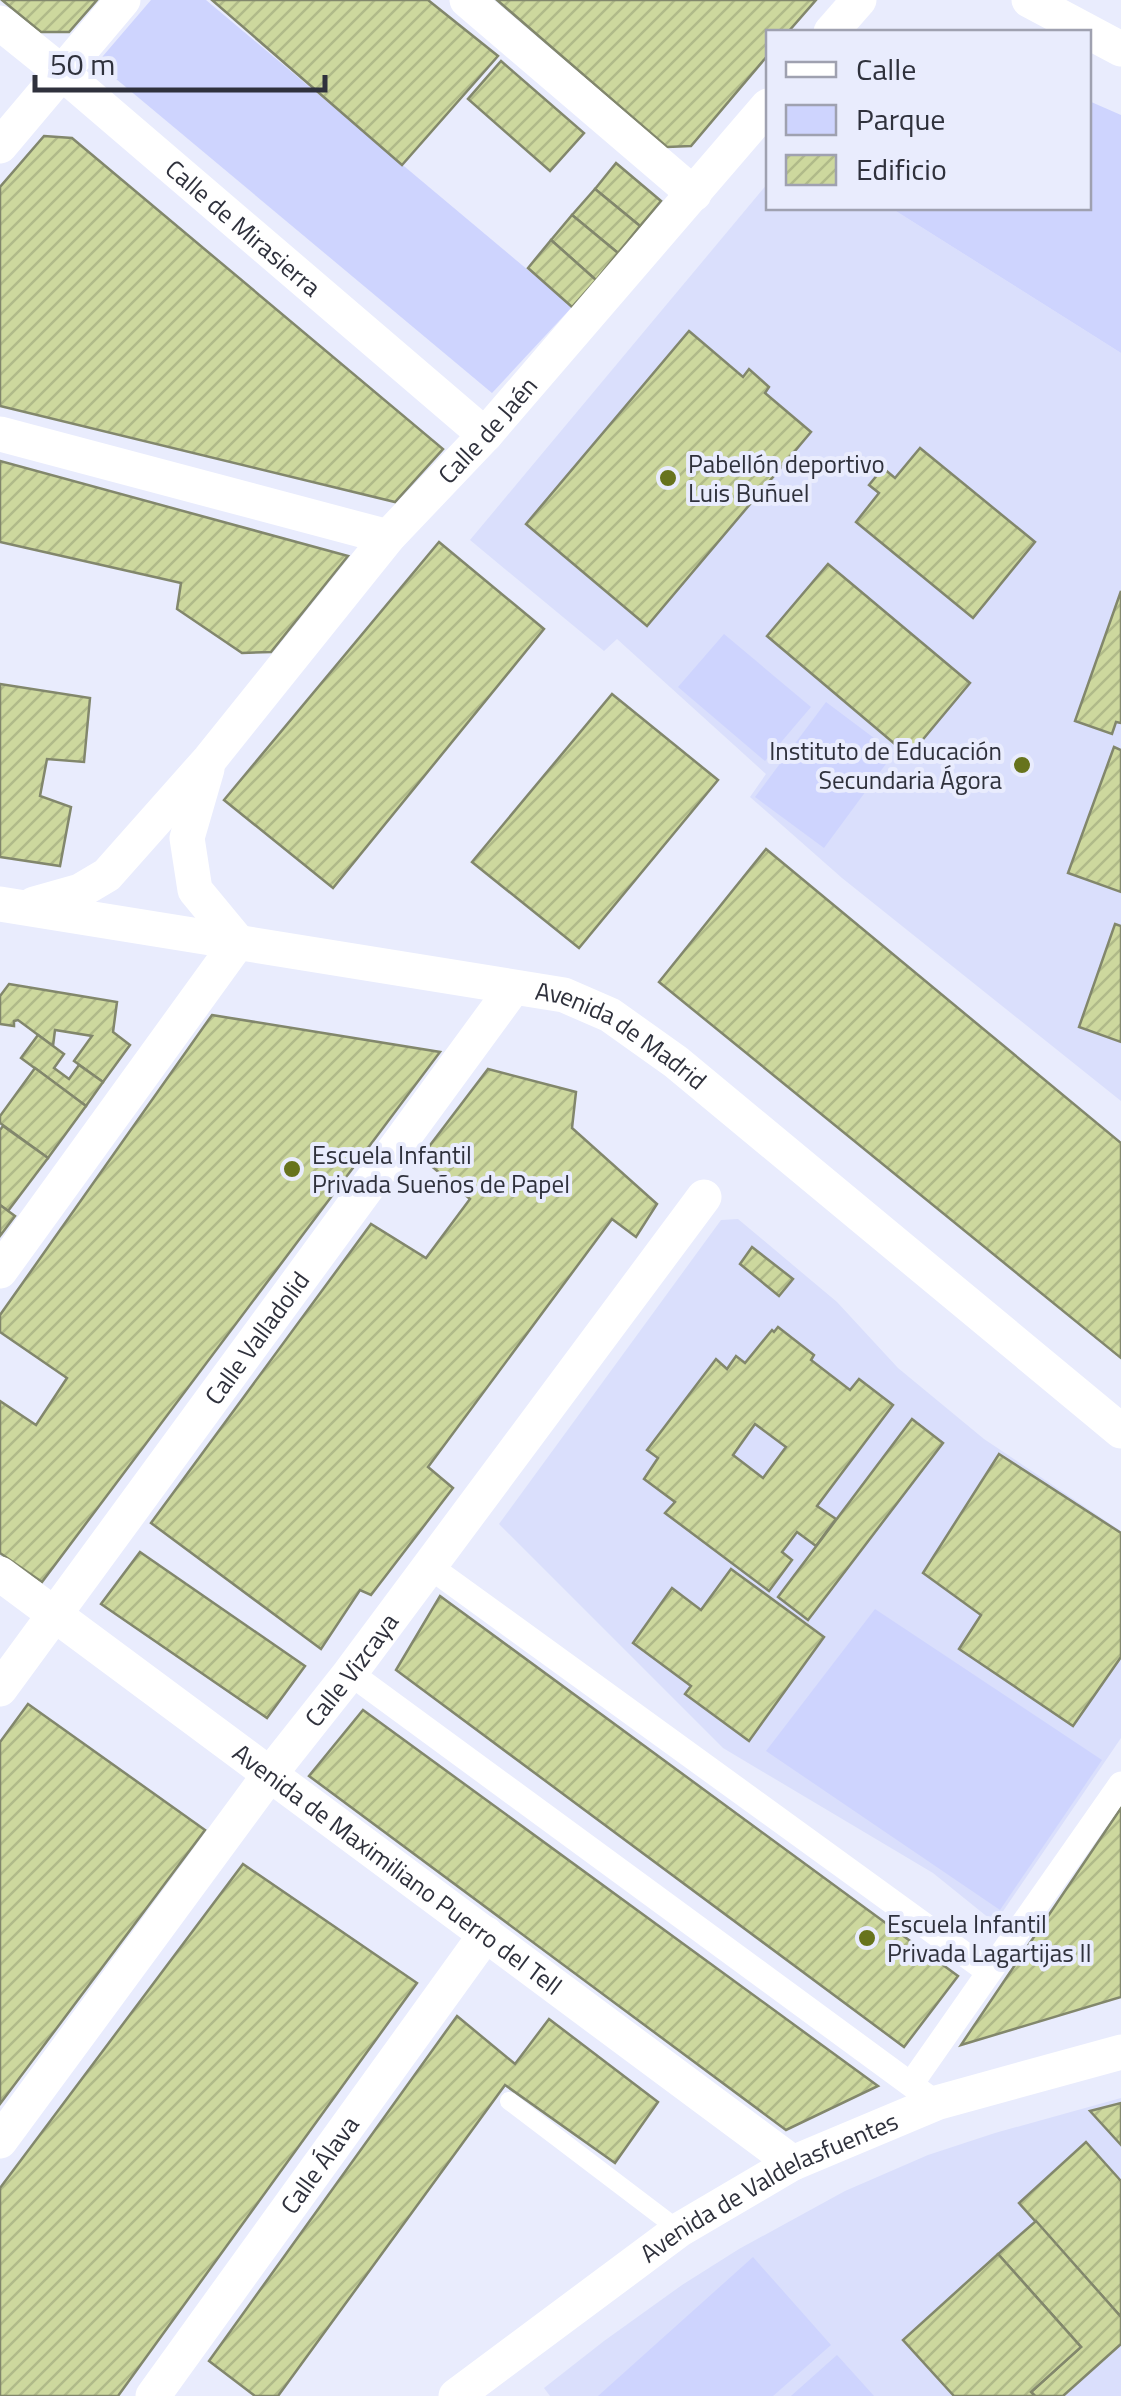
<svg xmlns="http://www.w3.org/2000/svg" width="1121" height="2396" viewBox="0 0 1121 2396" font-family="'Titillium Web',sans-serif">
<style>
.built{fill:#dadffc}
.park{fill:#ced4fe}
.building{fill:url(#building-hatch);stroke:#82876c;stroke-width:2.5;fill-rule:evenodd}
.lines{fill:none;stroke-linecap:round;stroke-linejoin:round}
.service{stroke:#fff;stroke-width:18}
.pedestrian{stroke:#fff;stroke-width:25}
.minor{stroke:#fff;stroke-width:35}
.poi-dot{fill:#67731d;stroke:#e9ecfd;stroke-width:4}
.labels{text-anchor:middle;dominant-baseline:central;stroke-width:8;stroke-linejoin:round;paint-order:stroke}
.street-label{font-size:25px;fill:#2f313c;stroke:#e9ecfd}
.poi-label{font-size:25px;fill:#2f313c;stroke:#e9ecfd;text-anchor:start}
</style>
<defs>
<pattern id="building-hatch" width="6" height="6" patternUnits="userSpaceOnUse" patternTransform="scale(2.5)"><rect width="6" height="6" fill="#cdd89e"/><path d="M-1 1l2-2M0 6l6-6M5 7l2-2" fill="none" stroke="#b0ba89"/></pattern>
</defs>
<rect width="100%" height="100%" fill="#e9ecfd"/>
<g class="built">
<path d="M 768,183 L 768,208 L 891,208 L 1121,353 L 1121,1101 L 842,878 L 750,797 L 766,774 L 617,639 L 604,651 L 470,540 Z"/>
<path d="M 738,1219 L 837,1302 L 898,1368 L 984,1439 L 1121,1531 L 1121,1738 L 995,1923 L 933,1873 L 723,1748 L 499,1524 L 721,1220 Z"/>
<path d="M 1121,2098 L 1121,2396 L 550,2396 L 544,2388 L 604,2341 L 682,2285 L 739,2249 L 845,2191 L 928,2155 L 995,2133 Z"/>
</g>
<g class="park">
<path d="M 151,0 L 206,0 L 572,307 L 492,393 L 97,63 Z"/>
<path d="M 1089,101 L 1121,115 L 1121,353 L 891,208 L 1088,208 Z"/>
<path d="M 724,634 L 811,707 L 765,761 L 678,687 Z"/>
<path d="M 826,702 L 894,753 L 824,848 L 755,797 Z"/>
<path d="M 875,1609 L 1102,1760 L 1000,1910 L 766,1751 Z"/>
<path d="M 753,2257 L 831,2345 L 773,2396 L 598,2396 Z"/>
<path d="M 837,2355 L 874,2396 L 791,2396 Z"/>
</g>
<g class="building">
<path d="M 2,0 L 97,0 L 69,32 L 41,32 Z"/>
<path d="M 212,0 L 428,0 L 498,56 L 402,165 Z"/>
<path d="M 497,0 L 816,0 L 788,32 L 768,32 L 768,55 L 691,146 L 667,147 Z"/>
<path d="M 501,61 L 584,133 L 550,171 L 468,99 Z"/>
<path d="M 44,136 L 72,138 L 443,449 L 395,502 L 0,406 L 0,187 Z"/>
<path d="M 616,163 L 661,201 L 640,226 L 595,189 Z"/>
<path d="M 595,189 L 640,226 L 618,253 L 572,215 Z"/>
<path d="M 572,215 L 618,253 L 596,280 L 551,240 Z"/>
<path d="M 551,240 L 596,280 L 572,307 L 528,268 Z"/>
<path d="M 689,331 L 743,377 L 749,369 L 769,387 L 765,393 L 811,432 L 647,626 L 526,524 Z"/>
<path d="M 920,448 L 1035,542 L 973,618 L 856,522 L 879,493 L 869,485 L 883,468 L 895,478 Z"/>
<path d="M 0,461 L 348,556 L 271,652 L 242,653 L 177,609 L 181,583 L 0,542 Z"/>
<path d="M 439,542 L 544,629 L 333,888 L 224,800 Z"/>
<path d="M 828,564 L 970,683 L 909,756 L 767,636 Z"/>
<path d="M 1121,591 L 1121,723 L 1116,722 L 1112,734 L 1075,721 Z"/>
<path d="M 0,684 L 90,698 L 84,762 L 47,759 L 40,796 L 71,807 L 60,866 L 0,857 Z"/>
<path d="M 612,694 L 718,780 L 579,948 L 472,862 Z"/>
<path d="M 1114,747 L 1121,750 L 1121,892 L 1068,873 Z"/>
<path d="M 766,849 L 1121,1143 L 1121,1358 L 659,982 Z"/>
<path d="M 1115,924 L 1121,926 L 1121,1042 L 1079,1027 Z"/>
<path d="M 9,984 L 117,1002 L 113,1032 L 130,1045 L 103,1082 L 74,1061 L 92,1036 L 55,1030 L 53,1046 L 18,1020 L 14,1021 L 14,1026 L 0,1024 L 0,996 Z"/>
<path d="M 212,1015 L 440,1052 L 42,1582 L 0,1553 L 0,1401 L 36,1425 L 67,1378 L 0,1332 L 0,1315 Z"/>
<path d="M 38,1035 L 64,1054 L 54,1068 L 69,1079 L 79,1065 L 103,1082 L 86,1106 L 21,1058 Z"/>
<path d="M 35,1068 L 86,1106 L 48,1158 L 0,1123 L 0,1116 Z"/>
<path d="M 488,1069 L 576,1092 L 572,1128 L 657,1204 L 636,1237 L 612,1219 L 428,1467 L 453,1488 L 371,1595 L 360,1590 L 321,1649 L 151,1523 L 371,1224 L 426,1258 L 470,1199 L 421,1157 Z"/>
<path d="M 3,1126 L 48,1158 L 8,1211 L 0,1205 L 0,1130 Z"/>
<path d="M 0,1205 L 15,1216 L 0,1236 Z"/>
<path d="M 752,1247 L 793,1279 L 779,1296 L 740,1264 Z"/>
<path d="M 778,1327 L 814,1355 L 811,1360 L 850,1390 L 859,1379 L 893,1405 L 817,1506 L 836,1519 L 816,1546 L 797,1532 L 782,1552 L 792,1560 L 769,1591 L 665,1513 L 675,1502 L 644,1479 L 658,1458 L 647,1450 L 716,1359 L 727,1369 L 736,1356 L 745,1363 L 772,1330 L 774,1332 ZM 755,1424 L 786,1447 L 763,1478 L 733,1455 Z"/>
<path d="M 912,1419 L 943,1443 L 808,1620 L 778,1597 Z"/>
<path d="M 999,1454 L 1121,1533 L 1121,1657 L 1073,1726 L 959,1649 L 981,1615 L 923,1573 Z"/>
<path d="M 140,1552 L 305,1666 L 267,1718 L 101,1604 Z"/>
<path d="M 731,1569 L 824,1637 L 749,1741 L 685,1694 L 691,1686 L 633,1643 L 672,1588 L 701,1610 Z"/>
<path d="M 440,1596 L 958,1976 L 904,2047 L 396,1670 Z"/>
<path d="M 28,1704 L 205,1830 L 0,2104 L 0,1742 Z"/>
<path d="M 363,1710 L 878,2086 L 786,2130 L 309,1776 Z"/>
<path d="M 1121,1808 L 1121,1997 L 961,2045 Z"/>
<path d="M 243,1864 L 417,1983 L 118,2396 L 0,2396 L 0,2188 Z"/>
<path d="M 457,2016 L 515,2064 L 549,2019 L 658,2102 L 615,2163 L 505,2085 L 278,2396 L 255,2396 L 209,2361 Z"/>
<path d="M 1121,2103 L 1121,2145 L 1090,2111 Z"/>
<path d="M 1086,2142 L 1121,2181 L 1121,2317 L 1019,2203 Z"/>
<path d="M 1036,2221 L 1121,2317 L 1121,2344 L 1063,2396 L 1035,2396 L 1031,2392 L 1081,2347 L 998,2254 Z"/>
<path d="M 998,2254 L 1081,2347 L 1031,2392 L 1035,2396 L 954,2396 L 903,2340 Z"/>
</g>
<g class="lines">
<path class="service" d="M 509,2101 L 679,2230"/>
<g class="pedestrian">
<path d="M 429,1566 L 989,1972"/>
<path d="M 350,1673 L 936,2103"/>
<path d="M 911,2084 L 1121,1784"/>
</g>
<g class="minor">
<path d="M 467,0 L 694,194"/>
<path d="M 1029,0 L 1121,49"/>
<path id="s1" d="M 0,23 L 61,72 L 485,435"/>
<path d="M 831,32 L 859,0"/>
<path d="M 0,146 L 123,0"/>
<path d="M 0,434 L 388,537"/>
<path id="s2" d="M 0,904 L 564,995 L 610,1015 L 676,1062 L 1121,1431"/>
<path id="s3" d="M 34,904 L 80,891 L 107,875 L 210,759 L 388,537 L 485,435 L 768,106"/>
<path d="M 0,1271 L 238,942 L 195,890 L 187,838 L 207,769"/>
<path id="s4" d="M 0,1574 L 793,2163"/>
<path id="s5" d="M 0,1689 L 513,988"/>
<path id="s6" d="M 0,2141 L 270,1774 L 350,1673 L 704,1197"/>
<path id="s7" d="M 153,2396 L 486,1934"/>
<path id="s8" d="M 456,2396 L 679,2230 L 793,2163 L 936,2103 L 1121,2052"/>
</g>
</g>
<g class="poi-dot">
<circle cx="668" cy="478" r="10"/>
<circle cx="1022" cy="765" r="10"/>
<circle cx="292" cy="1169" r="10"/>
<circle cx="867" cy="1938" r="10"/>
</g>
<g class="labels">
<g class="street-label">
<text stroke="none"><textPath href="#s1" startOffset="318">Calle de Mirasierra</textPath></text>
<text stroke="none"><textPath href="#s3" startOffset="665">Calle de Jaén</textPath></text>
<text stroke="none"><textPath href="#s2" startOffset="640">Avenida de Madrid</textPath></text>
<text stroke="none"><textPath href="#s5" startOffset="435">Calle Valladolid</textPath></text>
<text stroke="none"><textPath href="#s6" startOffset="588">Calle Vizcaya</textPath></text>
<text stroke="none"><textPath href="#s4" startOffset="495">Avenida de Maximiliano Puerro del Tell</textPath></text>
<text stroke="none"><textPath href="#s7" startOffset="285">Calle Álava</textPath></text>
<text stroke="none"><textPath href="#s8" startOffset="378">Avenida de Valdelasfuentes</textPath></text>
</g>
<g class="poi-label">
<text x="688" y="464">Pabellón deportivo<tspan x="688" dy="29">Luis Buñuel</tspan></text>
<text x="1002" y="751" text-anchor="end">Instituto de Educación<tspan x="1002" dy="29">Secundaria Ágora</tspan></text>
<text x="312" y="1155">Escuela Infantil<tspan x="312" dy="29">Privada Sueños de Papel</tspan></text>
<text x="887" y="1924">Escuela Infantil<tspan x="887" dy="29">Privada Lagartijas II</tspan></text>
</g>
</g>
<rect x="766" y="30" width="325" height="180" fill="#e9ecfd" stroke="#9fa1b0" stroke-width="2.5"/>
<rect x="786" y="62" width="50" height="15" fill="#ffffff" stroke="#9fa1b0" stroke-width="2.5"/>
<text x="856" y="80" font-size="30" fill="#2f313c">Calle</text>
<rect x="786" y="105" width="50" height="30" fill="#ced4fe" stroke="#9fa1b0" stroke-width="2.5"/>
<text x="856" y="130" font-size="30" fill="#2f313c">Parque</text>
<rect x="786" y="155" width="50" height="30" fill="url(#building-hatch)" stroke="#9fa1b0" stroke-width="2.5"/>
<text x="856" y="180" font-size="30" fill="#2f313c">Edificio</text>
<path d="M35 75v15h290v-15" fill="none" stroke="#2f313c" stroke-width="5"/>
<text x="50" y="75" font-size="30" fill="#2f313c" stroke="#e9ecfd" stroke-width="8" paint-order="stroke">50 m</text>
</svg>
